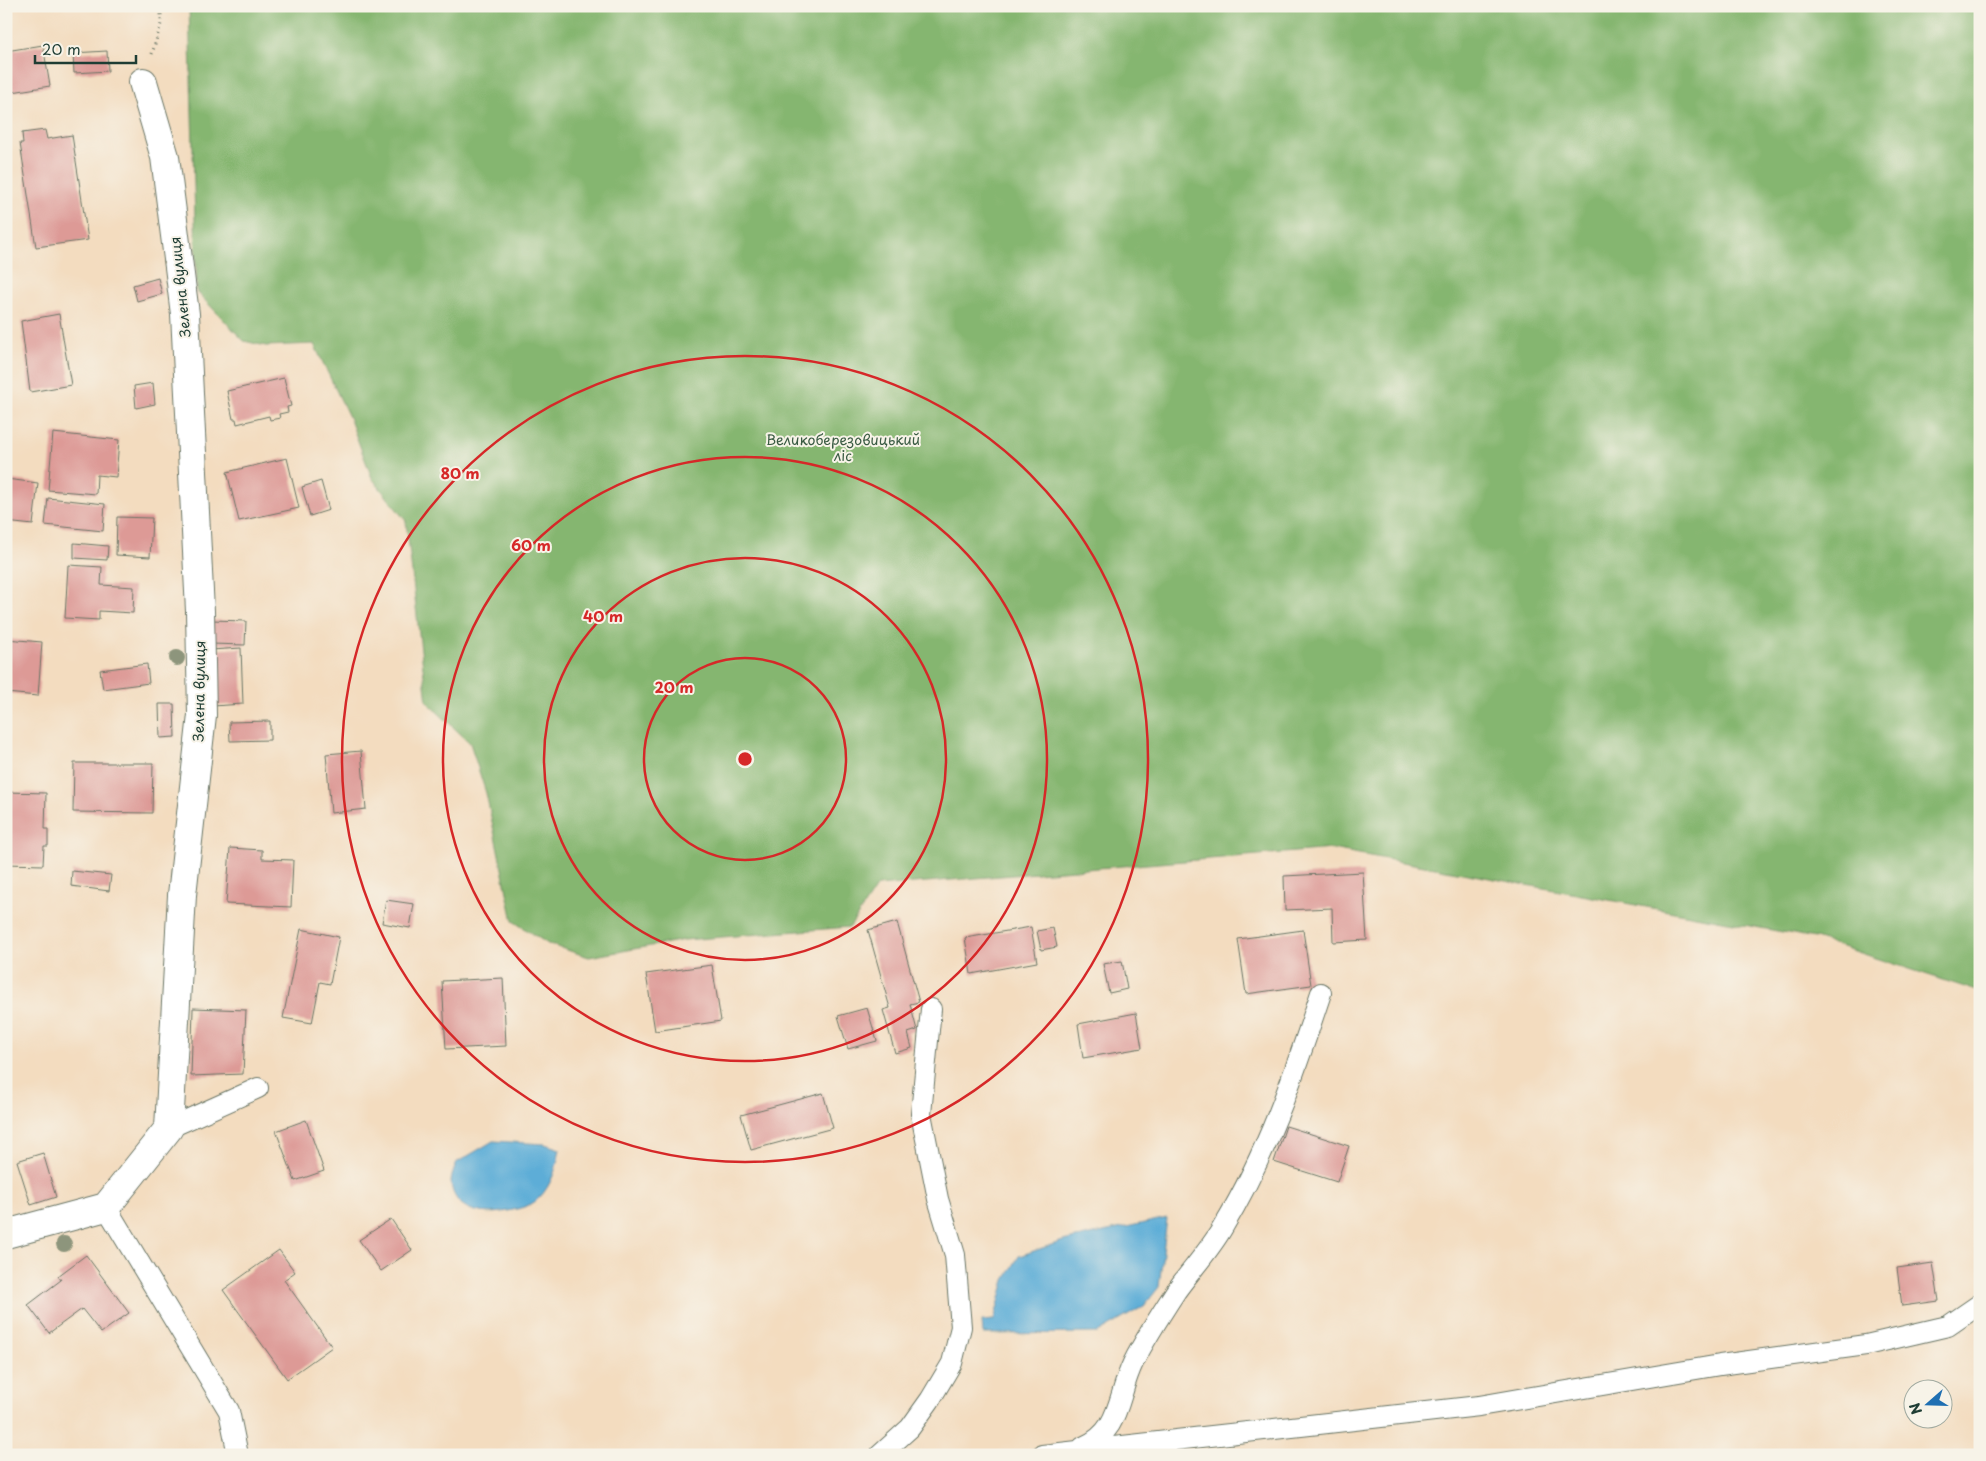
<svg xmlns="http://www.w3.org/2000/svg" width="1986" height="1461" viewBox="0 0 1986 1461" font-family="'Playpen Sans',sans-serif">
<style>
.forest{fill:#85b66f;stroke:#527a52}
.water{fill:#5dadd7;stroke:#3e7586}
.building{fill:#dd9a96}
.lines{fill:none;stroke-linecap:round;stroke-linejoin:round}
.lane-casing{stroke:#697565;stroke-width:22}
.street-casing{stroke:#697565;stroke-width:30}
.path{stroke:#697565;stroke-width:3;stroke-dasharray:1 4;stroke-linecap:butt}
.lane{stroke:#fff;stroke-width:20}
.street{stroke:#fff;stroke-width:28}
.tree{fill:#8d957b}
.ring{fill:none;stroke:#d62828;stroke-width:2.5}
.labels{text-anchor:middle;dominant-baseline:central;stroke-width:4;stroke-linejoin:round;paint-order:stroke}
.street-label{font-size:14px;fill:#1f3d34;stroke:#f7f3e8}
.park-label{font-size:14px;fill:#3a5b43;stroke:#f7f3e8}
.centre{fill:#d62828;stroke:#f7f3e8;stroke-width:2.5}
.ring-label{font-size:15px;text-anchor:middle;font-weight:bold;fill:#d62828;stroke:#f7f3e8;stroke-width:4;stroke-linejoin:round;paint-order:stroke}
</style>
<rect width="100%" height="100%" fill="#f7f3e8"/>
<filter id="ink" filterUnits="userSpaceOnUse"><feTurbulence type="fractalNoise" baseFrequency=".02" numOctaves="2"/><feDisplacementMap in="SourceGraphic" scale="10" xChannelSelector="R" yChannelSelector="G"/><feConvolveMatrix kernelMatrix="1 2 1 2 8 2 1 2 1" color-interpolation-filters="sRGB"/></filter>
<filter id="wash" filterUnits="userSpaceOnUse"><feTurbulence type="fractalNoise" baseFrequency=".0096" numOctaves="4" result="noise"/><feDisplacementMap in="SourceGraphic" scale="20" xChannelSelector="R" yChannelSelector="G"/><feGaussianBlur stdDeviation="1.12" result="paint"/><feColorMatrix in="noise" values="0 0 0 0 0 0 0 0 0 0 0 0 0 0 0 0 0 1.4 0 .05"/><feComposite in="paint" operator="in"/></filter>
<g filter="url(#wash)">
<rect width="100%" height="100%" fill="#f3dcbf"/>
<path class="forest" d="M 189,6 L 1980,6 L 1980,992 L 1815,938 L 1332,849 L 877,886 L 850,927 L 684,940 L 589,957 L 548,944 L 513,921 L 486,793 L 470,743 L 427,702 L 406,521 L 372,478 L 349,417 L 314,344 L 266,346 L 244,341 L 197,292 Z"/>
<g class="water">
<path d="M 493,1141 L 545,1144 L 560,1149 C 557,1166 552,1185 539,1198 C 532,1206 518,1209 508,1211 C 484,1216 453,1212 451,1182 C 451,1176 455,1169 456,1163 Z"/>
<path d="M 1167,1218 L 1159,1287 L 1144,1306 L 1098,1333 L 983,1334 L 982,1321 L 994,1320 L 1005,1280 L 1019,1256 L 1063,1241 Z"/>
</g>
<g id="blocks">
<g class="building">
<path d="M 43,45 L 50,86 L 6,93 L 6,51 Z"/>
<path d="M 107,51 L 108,71 L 74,73 L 73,53 Z"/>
<path d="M 45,130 L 47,139 L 72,135 L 88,240 L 36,247 L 20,143 L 23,143 L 22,133 Z"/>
<path d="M 158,278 L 162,294 L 137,301 L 133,285 Z"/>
<path d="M 59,314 L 71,385 L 30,392 L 21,321 Z"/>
<path d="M 284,378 L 291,406 L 287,407 L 288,412 L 279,414 L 280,418 L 270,420 L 269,416 L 237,424 L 236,419 L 233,419 L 227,391 Z"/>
<path d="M 153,383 L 155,404 L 136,408 L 134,386 Z"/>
<path d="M 53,433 L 119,440 L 116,477 L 97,475 L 96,494 L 48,490 Z"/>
<path d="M 287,458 L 299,508 L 239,521 L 227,472 Z"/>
<path d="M 6,479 L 38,483 L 33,525 L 6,522 Z"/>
<path d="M 321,481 L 329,510 L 310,516 L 302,487 Z"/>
<path d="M 48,498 L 105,504 L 103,531 L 45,525 Z"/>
<path d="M 117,517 L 152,518 L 150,557 L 116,555 Z"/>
<path d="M 74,543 L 108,546 L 107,560 L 74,558 Z"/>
<path d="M 68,565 L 102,567 L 101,585 L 134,587 L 133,613 L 99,611 L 99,620 L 65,618 Z"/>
<path d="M 211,620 L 246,621 L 245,645 L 211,644 Z"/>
<path d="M 6,639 L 42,642 L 38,696 L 6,693 Z"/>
<path d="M 241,648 L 243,704 L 213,706 L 211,650 Z"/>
<path d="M 147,664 L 149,683 L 103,689 L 100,670 Z"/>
<path d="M 159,704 L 174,704 L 175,737 L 160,738 Z"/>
<path d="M 270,721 L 270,740 L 230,741 L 229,722 Z"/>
<path d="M 361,751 L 366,809 L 331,813 L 326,754 Z"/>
<path d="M 74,763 L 153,763 L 152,813 L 73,812 Z"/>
<path d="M 6,792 L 46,793 L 45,829 L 48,829 L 48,846 L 44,846 L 43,865 L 6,864 Z"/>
<path d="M 230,848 L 262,850 L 262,859 L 293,860 L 291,907 L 226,904 Z"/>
<path d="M 72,871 L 111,875 L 109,891 L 71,886 Z"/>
<path d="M 1363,872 L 1367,940 L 1333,942 L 1332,908 L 1285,910 L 1284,876 Z"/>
<path d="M 386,900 L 414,904 L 410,928 L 382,923 Z"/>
<path d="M 897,922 L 919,1002 L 910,1004 L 917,1030 L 908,1033 L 912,1048 L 895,1053 L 883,1010 L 890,1008 L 868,930 Z"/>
<path d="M 1031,927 L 1037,962 L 971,974 L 965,938 Z"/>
<path d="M 1053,928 L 1057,947 L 1041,950 L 1037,931 Z"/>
<path d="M 301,929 L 339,937 L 330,984 L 320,982 L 312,1023 L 283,1018 Z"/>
<path d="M 1303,930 L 1311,985 L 1246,994 L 1238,939 Z"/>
<path d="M 1122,961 L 1127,989 L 1109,993 L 1103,964 Z"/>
<path d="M 712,965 L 721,1021 L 655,1031 L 646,974 Z"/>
<path d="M 503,978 L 506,1046 L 446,1049 L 442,981 Z"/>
<path d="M 193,1008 L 246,1010 L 243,1074 L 191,1076 Z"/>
<path d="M 867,1008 L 877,1041 L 848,1049 L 838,1016 Z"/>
<path d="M 1136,1013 L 1142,1048 L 1083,1058 L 1078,1024 Z"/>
<path d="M 823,1093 L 833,1128 L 751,1150 L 741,1115 Z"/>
<path d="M 306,1120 L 324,1171 L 295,1181 L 276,1131 Z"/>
<path d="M 1286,1126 L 1349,1146 L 1337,1182 L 1274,1162 Z"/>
<path d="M 43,1153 L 56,1197 L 31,1205 L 17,1161 Z"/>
<path d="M 391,1219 L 412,1250 L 381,1271 L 359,1240 Z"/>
<path d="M 279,1250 L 295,1272 L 284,1280 L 332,1347 L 287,1379 L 223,1290 Z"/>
<path d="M 86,1255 L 129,1313 L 101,1333 L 82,1309 L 49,1333 L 28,1305 L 61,1280 L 58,1276 Z"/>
<path d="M 1933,1263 L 1939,1301 L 1902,1306 L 1897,1268 Z"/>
</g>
</g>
</g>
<g filter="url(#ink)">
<use href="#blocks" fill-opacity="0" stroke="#697565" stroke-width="1"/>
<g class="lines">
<g class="lane-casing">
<g id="lane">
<path d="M 169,1128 L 258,1088"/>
<path d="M 106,1207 L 229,1411 L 238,1455"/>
<path d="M 1083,1447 C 1121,1431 1117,1396 1133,1363 C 1145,1339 1161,1314 1176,1291 C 1191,1270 1210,1250 1223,1227 C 1268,1152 1294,1075 1321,993"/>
<path d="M 880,1455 L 910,1428 L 930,1400 L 952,1363 L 961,1327 L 955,1255 L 938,1199 L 921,1114 L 931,1009"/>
<path d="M 1042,1455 L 1479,1406 L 1720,1365 L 1866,1345 L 1948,1326 L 1980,1304"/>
</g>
</g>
<g class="street-casing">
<path id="street" d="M 6,1234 L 106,1207 L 169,1128 L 182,895 L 202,715 L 200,611 L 185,314 L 165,157 L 143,82"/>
</g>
<path class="path" d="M 152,54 L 161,24 L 161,6"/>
<use href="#lane" class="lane"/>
<use href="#street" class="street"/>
</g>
<g class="tree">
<circle cx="177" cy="658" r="8"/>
<circle cx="64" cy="1244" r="8"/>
</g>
</g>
<g class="ring">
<circle cx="745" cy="759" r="101"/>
<circle cx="745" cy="759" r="201"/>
<circle cx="745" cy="759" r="302"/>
<circle cx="745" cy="759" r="403"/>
</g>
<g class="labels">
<g class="street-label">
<text transform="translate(180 287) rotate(-96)">Зелена вулиця</text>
<text transform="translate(199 691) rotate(-89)">Зелена вулиця</text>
</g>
<g class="park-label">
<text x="843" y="439">Великоберезовицький<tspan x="843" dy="16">ліс</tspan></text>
</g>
</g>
<circle cx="745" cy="759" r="8" class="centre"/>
<g class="ring-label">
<text x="460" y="479">80 m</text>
<text x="531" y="551">60 m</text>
<text x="603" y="622">40 m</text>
<text x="674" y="693">20 m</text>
</g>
<rect width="1986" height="1461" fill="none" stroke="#f7f3e8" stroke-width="25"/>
<g transform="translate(1928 1404) rotate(250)"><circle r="24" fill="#f7f3e8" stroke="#a1aaa0"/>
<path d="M0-4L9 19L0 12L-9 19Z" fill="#1f6fb2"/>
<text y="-8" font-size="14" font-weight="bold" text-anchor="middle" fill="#1f3d34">N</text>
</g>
<path d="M35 55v8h101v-8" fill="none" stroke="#1f3d34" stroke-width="2.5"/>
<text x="42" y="55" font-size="15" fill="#1f3d34" stroke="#f7f3e8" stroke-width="4" paint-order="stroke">20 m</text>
</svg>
